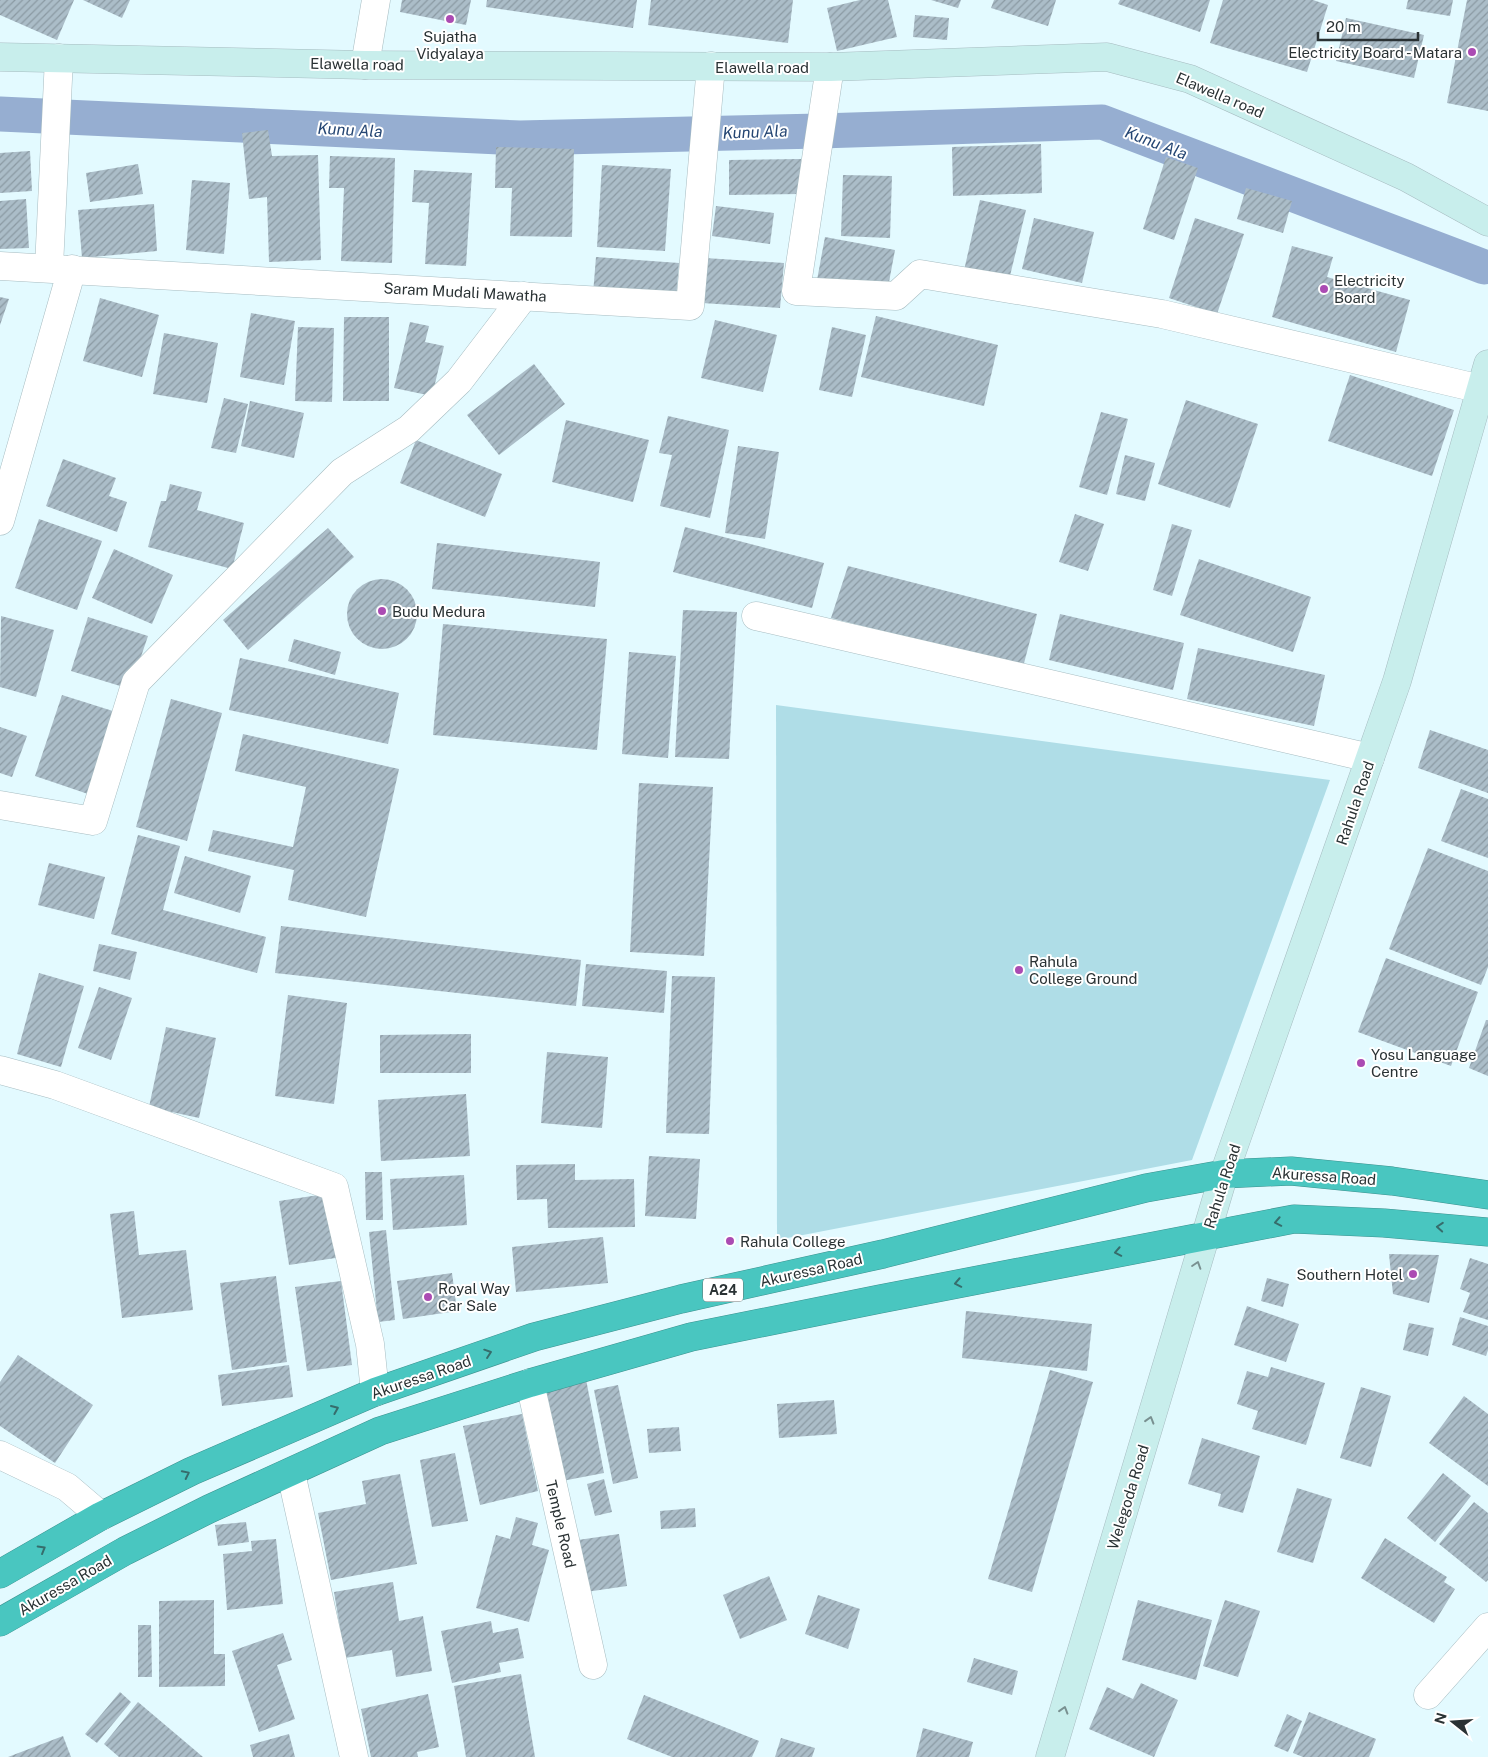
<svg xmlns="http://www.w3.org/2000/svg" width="1488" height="1757" viewBox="0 0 1488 1757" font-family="'Public Sans',sans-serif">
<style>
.green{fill:#afdde7}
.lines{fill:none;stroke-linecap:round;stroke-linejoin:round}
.canal{stroke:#96aed1;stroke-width:35}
.building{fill:url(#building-hatch)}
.street-casing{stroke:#a7bcc1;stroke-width:29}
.secondary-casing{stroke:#a7bcc1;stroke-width:29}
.highway-casing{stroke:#3e928f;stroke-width:29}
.street{stroke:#fff;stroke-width:28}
.secondary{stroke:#c8eeec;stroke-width:28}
.highway{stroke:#49c6c0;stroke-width:28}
.oneway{stroke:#366d6c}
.oneway2{stroke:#799090}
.poi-dot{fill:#ab4bb3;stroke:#fff;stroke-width:2}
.labels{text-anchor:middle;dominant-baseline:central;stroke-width:4;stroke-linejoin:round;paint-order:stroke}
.shield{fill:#fff;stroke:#6a7071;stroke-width:1}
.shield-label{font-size:14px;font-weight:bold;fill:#2a3234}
.poi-label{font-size:15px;fill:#2a3234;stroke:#fff;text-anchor:start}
.street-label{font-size:15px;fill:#2a3234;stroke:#fff}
.water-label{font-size:16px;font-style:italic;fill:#254673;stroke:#fff}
</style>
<defs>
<pattern id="building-hatch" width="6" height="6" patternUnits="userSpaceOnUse" patternTransform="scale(1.25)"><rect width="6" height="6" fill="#abbdc8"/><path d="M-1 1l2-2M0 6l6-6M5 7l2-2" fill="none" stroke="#8b9aa3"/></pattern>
</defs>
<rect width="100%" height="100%" fill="#e3faff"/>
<path class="green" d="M 776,705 L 1330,780 L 1192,1160 L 777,1240 Z"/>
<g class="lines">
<path class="canal" d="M 0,114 L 520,138 L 820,131 L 1102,122 L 1484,267"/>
</g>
<g class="building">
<path d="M 0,0 L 74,0 L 57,40 L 0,15 Z"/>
<path d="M 83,0 L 130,0 L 122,18 Z"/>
<path d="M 402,0 L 471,0 L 466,25 L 400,12 Z"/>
<path d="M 487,0 L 637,0 L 633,28 L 486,7 Z"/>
<path d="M 651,0 L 793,0 L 788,43 L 648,25 Z"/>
<path d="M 860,0 L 888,0 L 897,37 L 837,51 L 827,8 Z"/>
<path d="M 931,0 L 961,0 L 958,8 Z"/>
<path d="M 994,0 L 1056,0 L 1048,26 L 991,8 Z"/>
<path d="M 1120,0 L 1210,0 L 1200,32 L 1118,4 Z"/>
<path d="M 1223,0 L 1313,0 L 1328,5 L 1307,72 L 1210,43 Z"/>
<path d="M 1408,0 L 1453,0 L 1450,16 L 1406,9 Z"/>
<path d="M 1467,0 L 1488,0 L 1488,111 L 1447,103 Z"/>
<path d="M 915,15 L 949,18 L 947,40 L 913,37 Z"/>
<path d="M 1346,18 L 1424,35 L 1414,78 L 1336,61 Z"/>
<path d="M 268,130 L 272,156 L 318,155 L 321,260 L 269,262 L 267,197 L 249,199 L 242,133 Z"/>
<path d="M 1041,144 L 1042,193 L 953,196 L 952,147 Z"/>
<path d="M 496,147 L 574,149 L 572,237 L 510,236 L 512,188 L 495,188 Z"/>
<path d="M 30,151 L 32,191 L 0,193 L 0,153 Z"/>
<path d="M 330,156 L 395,158 L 392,263 L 341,261 L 344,188 L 329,188 Z"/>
<path d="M 1166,157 L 1198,168 L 1174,240 L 1143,229 Z"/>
<path d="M 801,159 L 801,194 L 729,195 L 729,160 Z"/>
<path d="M 138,164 L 143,194 L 90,202 L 86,173 Z"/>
<path d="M 602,165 L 671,169 L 665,251 L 597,247 Z"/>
<path d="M 414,170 L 472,173 L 466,266 L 425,264 L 429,203 L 412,202 Z"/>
<path d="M 843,175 L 892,176 L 890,238 L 841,236 Z"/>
<path d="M 192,180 L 230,183 L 224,254 L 186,250 Z"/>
<path d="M 1246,188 L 1292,201 L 1283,233 L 1237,219 Z"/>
<path d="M 26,199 L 29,248 L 0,249 L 0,201 Z"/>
<path d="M 980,200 L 1026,210 L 1008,284 L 963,275 Z"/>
<path d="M 154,204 L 157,251 L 82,258 L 78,210 Z"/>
<path d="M 716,206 L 774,213 L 770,244 L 712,236 Z"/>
<path d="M 1034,218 L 1094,232 L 1082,283 L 1022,269 Z"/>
<path d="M 1195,218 L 1244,234 L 1217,314 L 1169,298 Z"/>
<path d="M 825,237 L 895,250 L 887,293 L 817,280 Z"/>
<path d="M 1292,246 L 1333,257 L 1327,277 L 1410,300 L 1396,352 L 1272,317 Z"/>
<path d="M 596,257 L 679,263 L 676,299 L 593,294 Z"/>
<path d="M 705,258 L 784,263 L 780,308 L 702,303 Z"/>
<path d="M 0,297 L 9,299 L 0,325 Z"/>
<path d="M 100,298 L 159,315 L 142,377 L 83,361 Z"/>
<path d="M 251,313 L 295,321 L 284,385 L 240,377 Z"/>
<path d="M 876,316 L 998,345 L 984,406 L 861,377 Z"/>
<path d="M 344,317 L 389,317 L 389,401 L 343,401 Z"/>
<path d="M 715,320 L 777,335 L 763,392 L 701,378 Z"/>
<path d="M 410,322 L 429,326 L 425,342 L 444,346 L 432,396 L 394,388 Z"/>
<path d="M 298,327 L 334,328 L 332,402 L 295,401 Z"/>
<path d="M 832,327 L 866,335 L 852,397 L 819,390 Z"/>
<path d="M 164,333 L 218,343 L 207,403 L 153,394 Z"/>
<path d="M 534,364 L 565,404 L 499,455 L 467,415 Z"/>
<path d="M 1350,375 L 1454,410 L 1432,476 L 1328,441 Z"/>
<path d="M 224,398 L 248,404 L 236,453 L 211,448 Z"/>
<path d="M 1186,400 L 1258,424 L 1230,508 L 1158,484 Z"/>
<path d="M 250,401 L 304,413 L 294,458 L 241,446 Z"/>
<path d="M 1101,412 L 1128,419 L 1107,495 L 1079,487 Z"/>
<path d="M 668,416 L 729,430 L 710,518 L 660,506 L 672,455 L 659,453 Z"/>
<path d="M 566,420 L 649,440 L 633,502 L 552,482 Z"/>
<path d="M 416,440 L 502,474 L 485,517 L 400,483 Z"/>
<path d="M 738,446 L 779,452 L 765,539 L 725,533 Z"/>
<path d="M 1125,455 L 1155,463 L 1145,501 L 1116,494 Z"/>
<path d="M 63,459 L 116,478 L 109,496 L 127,502 L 117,532 L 46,506 Z"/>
<path d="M 170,484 L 202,492 L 197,510 L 244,523 L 232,569 L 148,547 L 161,501 L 166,501 Z"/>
<path d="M 1075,514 L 1104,524 L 1088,571 L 1059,562 Z"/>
<path d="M 39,519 L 102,541 L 77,610 L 15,588 Z"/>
<path d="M 1172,524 L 1192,530 L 1172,596 L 1153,590 Z"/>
<path d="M 685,527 L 824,563 L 812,608 L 673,572 Z"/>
<path d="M 328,528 L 354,557 L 248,650 L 223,620 Z"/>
<path d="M 437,543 L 600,562 L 595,607 L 432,589 Z"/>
<path d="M 114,549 L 173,575 L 152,624 L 92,598 Z"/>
<path d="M 1199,559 L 1311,597 L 1293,652 L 1180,615 Z"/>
<path d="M 848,566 L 1037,614 L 1023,667 L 831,618 Z"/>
<circle cx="382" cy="614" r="35"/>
<path d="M 683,610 L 737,612 L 729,759 L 675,757 Z"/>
<path d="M 1060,614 L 1184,643 L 1173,690 L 1049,660 Z"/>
<path d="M 1,616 L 54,630 L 36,697 L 0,687 Z"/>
<path d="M 88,617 L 148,636 L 130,689 L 71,671 Z"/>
<path d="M 443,624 L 607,639 L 597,750 L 433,735 Z"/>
<path d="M 294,639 L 341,652 L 335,675 L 288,661 Z"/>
<path d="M 1198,648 L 1325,675 L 1314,726 L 1187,699 Z"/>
<path d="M 629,652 L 676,656 L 668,758 L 622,754 Z"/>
<path d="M 240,658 L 399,693 L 388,744 L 229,710 Z"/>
<path d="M 62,695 L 116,712 L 88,794 L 35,776 Z"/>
<path d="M 171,699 L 222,713 L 187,841 L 136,827 Z"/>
<path d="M 0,727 L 27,736 L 12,777 L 0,773 Z"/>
<path d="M 1430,730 L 1488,750 L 1488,793 L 1418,768 Z"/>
<path d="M 243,734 L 399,769 L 366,917 L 288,900 L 294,870 L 208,851 L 213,830 L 293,847 L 306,787 L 235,771 Z"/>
<path d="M 639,783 L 713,787 L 704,956 L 630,952 Z"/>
<path d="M 1461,789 L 1488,799 L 1488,858 L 1441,841 Z"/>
<path d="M 138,835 L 180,846 L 163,910 L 266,937 L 257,973 L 111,934 Z"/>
<path d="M 1428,848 L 1488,871 L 1488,967 L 1481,985 L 1389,949 Z"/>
<path d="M 185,856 L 251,876 L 240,913 L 174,893 Z"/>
<path d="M 49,863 L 105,877 L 94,919 L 38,905 Z"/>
<path d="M 281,926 L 581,960 L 576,1006 L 275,973 Z"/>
<path d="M 99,944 L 137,952 L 130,980 L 93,971 Z"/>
<path d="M 1386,958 L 1478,992 L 1451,1066 L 1358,1032 Z"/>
<path d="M 586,964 L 667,971 L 664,1013 L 582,1006 Z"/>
<path d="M 39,973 L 84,986 L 61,1067 L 17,1054 Z"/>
<path d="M 672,976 L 715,977 L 709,1134 L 666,1133 Z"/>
<path d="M 99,987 L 132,998 L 111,1060 L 78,1048 Z"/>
<path d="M 288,995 L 347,1003 L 334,1104 L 275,1096 Z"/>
<path d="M 1486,1020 L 1488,1020 L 1488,1076 L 1469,1068 Z"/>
<path d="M 166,1027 L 216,1038 L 199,1118 L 149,1107 Z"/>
<path d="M 471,1034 L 471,1073 L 380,1073 L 380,1035 Z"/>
<path d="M 547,1052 L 608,1057 L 602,1128 L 541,1123 Z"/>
<path d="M 466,1094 L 470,1156 L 381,1161 L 378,1100 Z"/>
<path d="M 649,1156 L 700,1159 L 696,1219 L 645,1216 Z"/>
<path d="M 575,1164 L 575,1180 L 634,1179 L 635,1227 L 548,1228 L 547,1199 L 517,1200 L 516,1165 Z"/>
<path d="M 365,1172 L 382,1172 L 383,1220 L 366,1220 Z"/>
<path d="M 464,1175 L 467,1225 L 393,1230 L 390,1179 Z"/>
<path d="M 332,1193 L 342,1257 L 289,1265 L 279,1201 Z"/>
<path d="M 134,1211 L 139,1255 L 186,1250 L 193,1310 L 122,1318 L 110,1214 Z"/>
<path d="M 386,1230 L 395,1320 L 378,1322 L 369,1232 Z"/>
<path d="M 603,1237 L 608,1283 L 516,1292 L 512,1247 Z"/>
<path d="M 1389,1254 L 1439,1255 L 1429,1303 L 1393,1294 Z"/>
<path d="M 1470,1258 L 1488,1264 L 1488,1320 L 1463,1312 L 1470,1293 L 1460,1289 Z"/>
<path d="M 452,1273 L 457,1311 L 403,1319 L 397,1281 Z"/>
<path d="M 276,1276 L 287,1362 L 232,1370 L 220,1283 Z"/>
<path d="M 1267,1278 L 1289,1284 L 1283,1307 L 1261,1301 Z"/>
<path d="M 341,1281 L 352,1365 L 307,1371 L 295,1287 Z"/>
<path d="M 1247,1306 L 1299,1324 L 1286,1362 L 1234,1345 Z"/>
<path d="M 966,1311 L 1092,1324 L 1087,1371 L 962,1358 Z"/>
<path d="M 1460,1317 L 1488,1326 L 1488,1350 L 1486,1356 L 1452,1345 Z"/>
<path d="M 1409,1323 L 1434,1328 L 1428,1356 L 1403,1350 Z"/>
<path d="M 18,1355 L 93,1405 L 55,1463 L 0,1426 L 0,1382 Z"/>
<path d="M 289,1365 L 293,1397 L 222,1406 L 218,1375 Z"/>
<path d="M 1271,1367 L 1325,1383 L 1306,1445 L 1252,1429 L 1258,1411 L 1237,1404 L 1247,1371 L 1268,1377 Z"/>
<path d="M 1050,1370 L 1093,1382 L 1032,1592 L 988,1579 Z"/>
<path d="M 585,1374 L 604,1473 L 562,1481 L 537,1384 Z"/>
<path d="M 618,1385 L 638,1478 L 613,1484 L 594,1390 Z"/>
<path d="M 1361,1387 L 1391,1396 L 1371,1467 L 1340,1458 Z"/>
<path d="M 1464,1396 L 1488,1414 L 1488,1486 L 1429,1443 Z"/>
<path d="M 834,1400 L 837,1434 L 779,1438 L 777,1404 Z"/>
<path d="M 522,1414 L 538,1491 L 480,1505 L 463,1426 Z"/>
<path d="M 679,1427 L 681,1451 L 649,1453 L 647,1429 Z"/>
<path d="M 1202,1438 L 1260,1456 L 1243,1513 L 1218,1506 L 1221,1494 L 1188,1484 Z"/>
<path d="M 455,1453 L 468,1521 L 432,1527 L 420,1460 Z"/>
<path d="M 1443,1473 L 1471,1496 L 1435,1542 L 1407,1518 Z"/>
<path d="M 400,1474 L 417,1564 L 331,1580 L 318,1513 L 366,1504 L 362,1481 Z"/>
<path d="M 604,1479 L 612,1512 L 595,1516 L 587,1484 Z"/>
<path d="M 1297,1488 L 1332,1499 L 1313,1563 L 1277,1552 Z"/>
<path d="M 1474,1502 L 1488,1513 L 1488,1580 L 1486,1582 L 1439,1544 Z"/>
<path d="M 695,1508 L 696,1527 L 661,1529 L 660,1511 Z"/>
<path d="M 516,1517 L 538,1523 L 532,1545 L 549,1550 L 529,1622 L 476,1608 L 496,1535 L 510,1539 Z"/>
<path d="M 246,1522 L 249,1542 L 218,1546 L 215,1525 Z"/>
<path d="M 619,1534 L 627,1586 L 586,1592 L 578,1540 Z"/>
<path d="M 1385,1538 L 1447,1577 L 1444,1582 L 1455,1589 L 1434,1623 L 1361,1578 Z"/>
<path d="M 276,1539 L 283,1604 L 227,1610 L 223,1554 L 252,1551 L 251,1541 Z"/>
<path d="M 769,1576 L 787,1620 L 740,1639 L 723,1595 Z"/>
<path d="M 393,1582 L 399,1621 L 423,1616 L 432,1671 L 396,1677 L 392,1650 L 345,1658 L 334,1592 Z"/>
<path d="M 818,1595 L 860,1609 L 848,1649 L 805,1634 Z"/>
<path d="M 214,1600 L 214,1654 L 225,1654 L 225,1686 L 159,1687 L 159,1601 Z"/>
<path d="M 1138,1600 L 1212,1620 L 1196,1680 L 1122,1660 Z"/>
<path d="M 1225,1600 L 1260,1611 L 1238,1677 L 1203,1666 Z"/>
<path d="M 491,1621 L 493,1633 L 518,1628 L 524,1658 L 499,1663 L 501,1672 L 452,1683 L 441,1631 Z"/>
<path d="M 138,1625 L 151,1625 L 152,1677 L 138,1677 Z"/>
<path d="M 283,1633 L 292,1660 L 277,1665 L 295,1719 L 259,1732 L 232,1651 Z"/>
<path d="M 974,1658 L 1018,1671 L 1012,1695 L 967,1682 Z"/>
<path d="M 521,1674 L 535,1757 L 466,1757 L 454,1686 Z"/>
<path d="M 1141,1683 L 1178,1700 L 1154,1757 L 1089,1729 L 1107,1687 L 1133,1699 Z"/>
<path d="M 120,1692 L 131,1702 L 97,1743 L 85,1734 Z"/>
<path d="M 428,1694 L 439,1747 L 417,1752 L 418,1757 L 371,1757 L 361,1709 Z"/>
<path d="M 644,1695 L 759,1741 L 752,1757 L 672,1757 L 627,1739 Z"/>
<path d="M 138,1702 L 203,1757 L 119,1757 L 104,1744 Z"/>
<path d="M 1309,1712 L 1376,1739 L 1369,1757 L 1303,1757 L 1293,1753 Z"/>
<path d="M 1287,1714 L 1302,1721 L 1288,1752 L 1274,1746 Z"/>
<path d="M 923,1728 L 973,1742 L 969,1757 L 916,1757 Z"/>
<path d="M 289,1734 L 295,1757 L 253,1757 L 250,1745 Z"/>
<path d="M 63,1736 L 71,1757 L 8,1757 Z"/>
<path d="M 781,1738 L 815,1748 L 812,1757 L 775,1757 Z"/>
</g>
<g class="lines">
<g class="street-casing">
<g id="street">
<path d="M 365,65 L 376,0"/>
<path d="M 830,67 L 796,291 L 896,296 L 920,274 L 1162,314 L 1481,389"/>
<path d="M 0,266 L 690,306 L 711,66"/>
<path d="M 49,267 L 59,58"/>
<path d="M 0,521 L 72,269"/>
<path d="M 756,616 L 1370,758"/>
<path d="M 0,805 L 93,821 L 136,682 L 342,472 L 409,429 L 459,381 L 524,296"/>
<path d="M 0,1070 L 55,1085 L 334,1187 L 370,1344 L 375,1392"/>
<path d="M 530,1383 L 593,1665"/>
<path d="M 0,1455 L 67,1487 L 101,1516"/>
<path d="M 291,1473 L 354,1757"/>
<path d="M 1428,1695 L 1488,1627"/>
</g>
</g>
<g class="secondary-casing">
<g id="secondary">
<path d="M 0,57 L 365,65 L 830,67 L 1107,57 L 1190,79 L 1406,177 L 1488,222"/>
<path d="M 1050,1757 L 1224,1174 L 1397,681 L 1488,364"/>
</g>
</g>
<g class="highway-casing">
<g id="highway">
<path d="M 0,1574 L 101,1516 L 192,1471 L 375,1392 L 534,1337 L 681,1299 L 883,1254 L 1146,1188 L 1224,1174 L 1291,1171 L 1392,1181 L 1488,1195"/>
<path d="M 0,1622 L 125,1551 L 209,1509 L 380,1431 L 530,1383 L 691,1337 L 880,1299 L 1294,1219 L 1384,1223 L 1488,1232"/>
</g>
</g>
<use href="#street" class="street"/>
<use href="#secondary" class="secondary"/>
<use href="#highway" class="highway"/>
</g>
<defs><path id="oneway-chevron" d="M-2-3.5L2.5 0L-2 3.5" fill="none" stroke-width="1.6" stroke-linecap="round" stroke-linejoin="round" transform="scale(1.25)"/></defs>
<g class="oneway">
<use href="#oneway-chevron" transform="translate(1278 1222) rotate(169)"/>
<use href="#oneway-chevron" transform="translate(1440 1227) rotate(-176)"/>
<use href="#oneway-chevron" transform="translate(1118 1252) rotate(169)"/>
<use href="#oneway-chevron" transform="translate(958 1283) rotate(169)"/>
<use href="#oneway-chevron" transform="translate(488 1353) rotate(-19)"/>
<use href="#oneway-chevron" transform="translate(335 1409) rotate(-23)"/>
<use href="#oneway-chevron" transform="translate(186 1474) rotate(-26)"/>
<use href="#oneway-chevron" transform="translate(42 1549) rotate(-30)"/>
</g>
<g class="oneway2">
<use href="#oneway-chevron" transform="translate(1197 1265) rotate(-72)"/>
<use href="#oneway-chevron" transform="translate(1150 1420) rotate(-73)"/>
<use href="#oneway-chevron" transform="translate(1064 1710) rotate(-73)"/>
</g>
<g class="poi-dot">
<circle cx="450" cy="19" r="5"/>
<circle cx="1472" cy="52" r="5"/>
<circle cx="1324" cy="289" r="5"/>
<circle cx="382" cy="611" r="5"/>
<circle cx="1019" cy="970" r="5"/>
<circle cx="1361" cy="1063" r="5"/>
<circle cx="730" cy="1241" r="5"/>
<circle cx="1413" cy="1274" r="5"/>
<circle cx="428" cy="1297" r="5"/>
</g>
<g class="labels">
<rect class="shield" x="703" y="1278.5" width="40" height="23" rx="4"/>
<g class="shield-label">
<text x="723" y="1290">A24</text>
</g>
<g class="poi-label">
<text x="450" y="36" text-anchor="middle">Sujatha<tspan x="450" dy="17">Vidyalaya</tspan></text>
<text x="1462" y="52" text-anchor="end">Electricity Board - Matara</text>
<text x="1334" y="280">Electricity<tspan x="1334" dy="17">Board</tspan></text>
<text x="392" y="611">Budu Medura</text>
<text x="1029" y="961">Rahula<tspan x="1029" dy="17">College Ground</tspan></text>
<text x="1371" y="1054">Yosu Language<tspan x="1371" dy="17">Centre</tspan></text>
<text x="740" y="1241">Rahula College</text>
<text x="1403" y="1274" text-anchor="end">Southern Hotel</text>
<text x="438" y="1288">Royal Way<tspan x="438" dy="17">Car Sale</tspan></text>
</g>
<g class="street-label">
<text transform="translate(357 64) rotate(1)">Elawella road</text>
<text x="762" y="67">Elawella road</text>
<text transform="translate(1220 95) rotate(23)">Elawella road</text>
<text transform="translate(465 292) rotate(3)">Saram Mudali Mawatha</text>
<text transform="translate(1355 803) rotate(-71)">Rahula Road</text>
<text transform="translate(1324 1176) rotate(4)">Akuressa Road</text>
<text transform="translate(1222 1186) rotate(-72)">Rahula Road</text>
<text transform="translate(811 1270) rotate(-13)">Akuressa Road</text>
<text transform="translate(421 1377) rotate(-19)">Akuressa Road</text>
<text transform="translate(1128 1497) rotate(-73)">Welegoda Road</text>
<text transform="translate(561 1524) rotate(77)">Temple Road</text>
<text transform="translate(65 1585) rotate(-30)">Akuressa Road</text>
</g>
<g class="water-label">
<text transform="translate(350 130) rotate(3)">Kunu Ala</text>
<text transform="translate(755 132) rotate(-2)">Kunu Ala</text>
<text transform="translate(1156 143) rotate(21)">Kunu Ala</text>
</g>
</g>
<g transform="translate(1453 1722) rotate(287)" stroke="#ffffff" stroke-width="4" paint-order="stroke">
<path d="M0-4L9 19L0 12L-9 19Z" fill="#2a3234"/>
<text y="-8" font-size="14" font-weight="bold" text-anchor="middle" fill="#2a3234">N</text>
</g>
<path d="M1318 32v8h100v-8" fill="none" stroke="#2a3234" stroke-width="2.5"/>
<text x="1326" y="32" font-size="15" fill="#2a3234" stroke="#ffffff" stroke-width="4" paint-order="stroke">20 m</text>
</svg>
